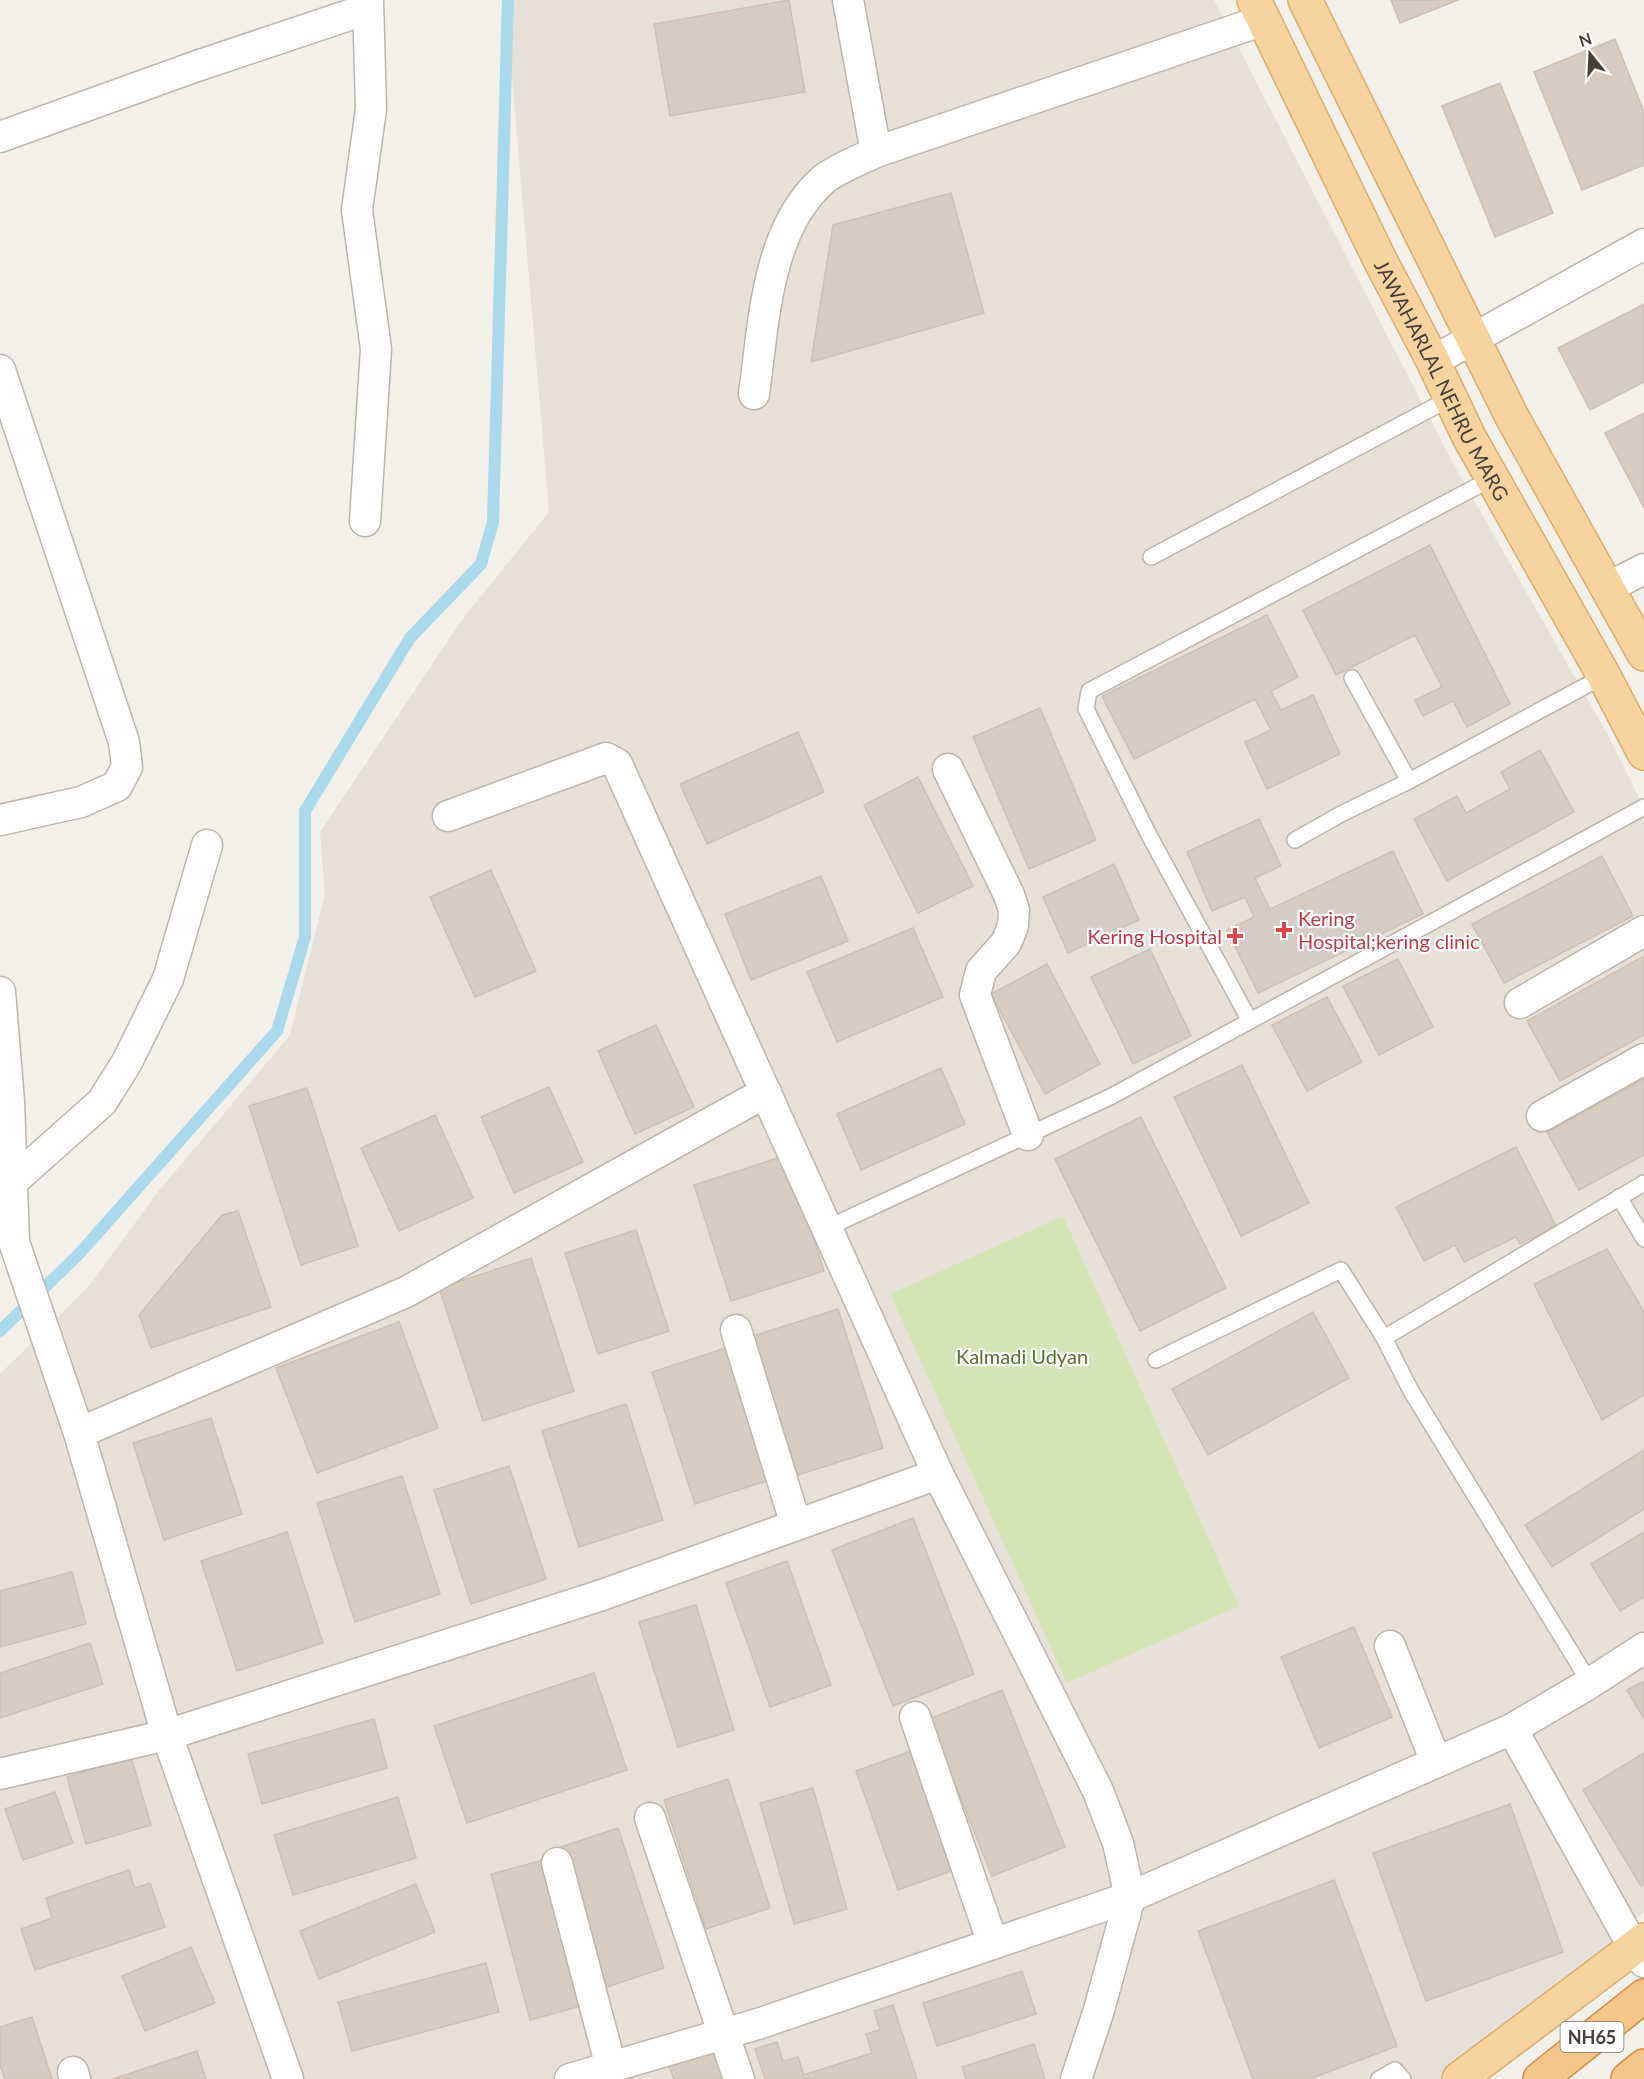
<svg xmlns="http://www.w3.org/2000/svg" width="1644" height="2079" viewBox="0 0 1644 2079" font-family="Lato,sans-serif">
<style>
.residential{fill:#e7e0d8}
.green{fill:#d5e4b5}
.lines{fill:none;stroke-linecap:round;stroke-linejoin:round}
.stream{stroke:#aad9eb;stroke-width:12}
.building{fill:#d7ccc2;stroke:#cec0b3;stroke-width:1.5}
.service-casing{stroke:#beb5ac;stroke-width:18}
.minor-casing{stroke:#beb5ac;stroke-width:33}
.primary-casing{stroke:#dbad6f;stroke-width:36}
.trunk-casing{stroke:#d28c45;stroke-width:36}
.service{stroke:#fff;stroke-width:15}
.minor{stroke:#fff;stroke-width:30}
.primary{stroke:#f6d39f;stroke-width:33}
.trunk{stroke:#f4c68a;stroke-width:33}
.health-dot{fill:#e0444e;stroke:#fff;stroke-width:2}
.labels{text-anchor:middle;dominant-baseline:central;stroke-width:4.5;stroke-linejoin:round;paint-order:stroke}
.shield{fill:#fff;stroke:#7e7974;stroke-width:1.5}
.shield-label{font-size:18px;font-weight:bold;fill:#463f38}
.street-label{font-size:20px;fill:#463f38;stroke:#fff}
.health-label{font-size:20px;fill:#be3a42;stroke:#fff;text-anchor:start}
.park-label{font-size:20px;fill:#52742f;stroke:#fff}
</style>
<rect width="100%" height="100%" fill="#f3efe9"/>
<path class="residential" d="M 514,0 L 1214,0 L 1454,465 L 1610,739 L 1644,808 L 1644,1912 L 1470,2079 L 0,2079 L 0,1374 L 89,1286 L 157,1193 L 290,1035 L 325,894 L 320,832 L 461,621 L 549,512 L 507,18 Z"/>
<path class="green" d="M 1063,1216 L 1239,1606 L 1067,1683 L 890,1294 Z"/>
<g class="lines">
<path class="stream" d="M 0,1331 L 78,1255 L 277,1031 L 305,937 L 305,811 L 410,638 L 481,564 L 493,522 L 508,0"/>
</g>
<g class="building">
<path d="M 789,0 L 805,92 L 670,116 L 654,24 Z"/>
<path d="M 1391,0 L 1458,0 L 1400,23 Z"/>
<path d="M 1615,39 L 1644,112 L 1644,165 L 1582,190 L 1534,72 Z"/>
<path d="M 1500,83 L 1553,213 L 1495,237 L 1442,106 Z"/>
<path d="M 951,193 L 984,313 L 811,362 L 833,225 Z"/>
<path d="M 1644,304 L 1644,382 L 1590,410 L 1558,348 Z"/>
<path d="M 1644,413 L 1644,508 L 1605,433 Z"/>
<path d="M 1430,545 L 1510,704 L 1467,727 L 1453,701 L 1423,716 L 1415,700 L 1442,687 L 1415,635 L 1336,675 L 1303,610 Z"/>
<path d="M 1267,615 L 1298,677 L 1271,691 L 1281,710 L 1313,695 L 1340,754 L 1267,789 L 1245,742 L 1271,730 L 1255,699 L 1134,759 L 1102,696 Z"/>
<path d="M 1040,708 L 1096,840 L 1029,869 L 973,737 Z"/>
<path d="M 798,732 L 824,792 L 707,844 L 680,784 Z"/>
<path d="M 1540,750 L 1574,812 L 1447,881 L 1414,819 L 1457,796 L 1466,813 L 1510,789 L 1501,772 Z"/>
<path d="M 918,777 L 973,886 L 918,913 L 864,805 Z"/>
<path d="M 1259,819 L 1281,866 L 1255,878 L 1270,909 L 1393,851 L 1423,914 L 1258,993 L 1227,930 L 1254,917 L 1245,897 L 1212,911 L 1187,852 Z"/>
<path d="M 1602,856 L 1633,916 L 1504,983 L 1472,924 Z"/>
<path d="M 1114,864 L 1139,920 L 1068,953 L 1043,897 Z"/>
<path d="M 491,870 L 536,971 L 475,997 L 430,897 Z"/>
<path d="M 821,876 L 848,941 L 751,980 L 725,914 Z"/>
<path d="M 913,928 L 943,997 L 837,1042 L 807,972 Z"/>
<path d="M 1150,949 L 1191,1036 L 1133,1064 L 1091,977 Z"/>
<path d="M 1644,956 L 1644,1035 L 1560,1081 L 1527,1021 Z"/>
<path d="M 1398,959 L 1433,1027 L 1379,1055 L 1343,986 Z"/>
<path d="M 1047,964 L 1100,1064 L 1045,1094 L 991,994 Z"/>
<path d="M 1327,997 L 1362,1062 L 1307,1091 L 1272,1025 Z"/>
<path d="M 656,1025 L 694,1107 L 635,1134 L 598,1051 Z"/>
<path d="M 1242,1065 L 1309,1203 L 1241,1236 L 1174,1097 Z"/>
<path d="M 941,1068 L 965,1124 L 861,1170 L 837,1114 Z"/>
<path d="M 1644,1079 L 1644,1155 L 1579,1190 L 1547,1132 Z"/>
<path d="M 549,1087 L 583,1162 L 514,1193 L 481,1117 Z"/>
<path d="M 307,1088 L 358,1246 L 301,1265 L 249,1106 Z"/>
<path d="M 435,1115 L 473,1198 L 399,1231 L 361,1148 Z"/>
<path d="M 1141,1117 L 1226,1288 L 1140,1331 L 1055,1159 Z"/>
<path d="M 1516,1147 L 1556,1226 L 1520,1244 L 1516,1237 L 1464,1262 L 1455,1245 L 1424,1261 L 1396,1207 Z"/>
<path d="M 787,1155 L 824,1271 L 731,1301 L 694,1185 Z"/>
<path d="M 238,1211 L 271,1307 L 151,1348 L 139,1315 L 222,1215 Z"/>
<path d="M 636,1230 L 669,1331 L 598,1354 L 565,1253 Z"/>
<path d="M 1607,1249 L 1644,1312 L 1644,1395 L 1602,1420 L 1534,1284 Z"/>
<path d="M 531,1258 L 574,1391 L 483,1421 L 439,1288 Z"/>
<path d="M 838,1309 L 883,1448 L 798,1475 L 753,1336 Z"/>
<path d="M 1313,1312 L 1349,1378 L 1208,1455 L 1172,1389 Z"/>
<path d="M 399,1322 L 438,1428 L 317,1473 L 276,1368 Z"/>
<path d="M 729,1347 L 772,1479 L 695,1504 L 652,1372 Z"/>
<path d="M 626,1404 L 663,1520 L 579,1547 L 542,1431 Z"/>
<path d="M 211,1418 L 242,1514 L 164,1540 L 133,1443 Z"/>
<path d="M 1644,1450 L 1644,1509 L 1552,1567 L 1525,1525 Z"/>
<path d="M 509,1466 L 546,1579 L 471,1604 L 434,1490 Z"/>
<path d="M 402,1476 L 440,1594 L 355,1622 L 317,1503 Z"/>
<path d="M 913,1518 L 974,1674 L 893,1706 L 832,1550 Z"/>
<path d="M 287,1532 L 323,1643 L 237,1671 L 201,1561 Z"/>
<path d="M 1644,1532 L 1644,1597 L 1620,1611 L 1591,1564 Z"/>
<path d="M 787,1561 L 831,1685 L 770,1707 L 726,1583 Z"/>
<path d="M 72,1572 L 86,1624 L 0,1647 L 0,1591 Z"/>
<path d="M 696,1605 L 734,1730 L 678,1747 L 639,1622 Z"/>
<path d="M 1354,1627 L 1392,1717 L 1319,1748 L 1281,1657 Z"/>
<path d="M 90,1643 L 103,1684 L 0,1718 L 0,1673 Z"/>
<path d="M 594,1673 L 627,1770 L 467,1823 L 434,1726 Z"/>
<path d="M 1644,1681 L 1644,1719 L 1627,1690 Z"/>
<path d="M 1002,1690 L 1065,1847 L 992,1876 L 929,1719 Z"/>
<path d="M 374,1719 L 387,1768 L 262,1804 L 248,1754 Z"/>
<path d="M 914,1750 L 957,1869 L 898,1890 L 856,1771 Z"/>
<path d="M 1644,1753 L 1644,1884 L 1641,1886 L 1583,1790 Z"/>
<path d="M 131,1757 L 151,1825 L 86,1844 L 67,1777 Z"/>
<path d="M 728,1779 L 770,1908 L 706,1929 L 664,1800 Z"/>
<path d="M 813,1788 L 847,1909 L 794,1924 L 760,1803 Z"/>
<path d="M 55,1792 L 73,1843 L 23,1860 L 5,1809 Z"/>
<path d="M 398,1797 L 416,1858 L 293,1895 L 274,1835 Z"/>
<path d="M 1510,1804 L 1563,1952 L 1426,2001 L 1373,1853 Z"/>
<path d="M 618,1828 L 664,1968 L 607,1987 L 561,1847 Z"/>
<path d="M 547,1859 L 585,2005 L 530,2020 L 491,1874 Z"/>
<path d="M 129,1870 L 135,1888 L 150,1883 L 165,1927 L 35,1970 L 21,1929 L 52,1918 L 46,1898 Z"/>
<path d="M 1334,1880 L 1397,2046 L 1310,2079 L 1253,2079 L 1198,1931 Z"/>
<path d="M 416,1884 L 435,1932 L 319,1979 L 300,1931 Z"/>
<path d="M 191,1947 L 215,2003 L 145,2031 L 122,1976 Z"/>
<path d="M 486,1963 L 499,2012 L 352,2051 L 338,2002 Z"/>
<path d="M 1022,1971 L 1036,2014 L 937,2046 L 923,2003 Z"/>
<path d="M 893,2005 L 917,2079 L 765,2079 L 755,2049 L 777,2042 L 783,2061 L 798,2057 L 804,2075 L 872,2053 L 866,2034 L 880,2030 L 874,2011 Z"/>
<path d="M 32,2017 L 52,2079 L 5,2079 L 0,2065 L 0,2027 Z"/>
<path d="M 1034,2044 L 1045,2079 L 966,2079 L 962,2067 Z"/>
<path d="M 723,2048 L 733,2079 L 674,2079 L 669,2066 Z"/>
<path d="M 197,2051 L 206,2079 L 113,2079 Z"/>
</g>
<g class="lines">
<g class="service-casing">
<g id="service">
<path d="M 1151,557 L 1451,398"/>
<path d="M 1352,678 L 1409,781"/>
<path d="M 1295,840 L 1341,814 L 1409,781 L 1604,676"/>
<path d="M 1250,1021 L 1149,835 L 1086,709 L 1089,691 L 1493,478"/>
<path d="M 1619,1197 L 1644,1239"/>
<path d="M 827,1228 L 1110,1097 L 1644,807"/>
<path d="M 1156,1360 L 1341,1270 L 1384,1338"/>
<path d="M 1590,1683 L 1411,1391 L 1384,1338 L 1644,1183"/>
<path d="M 1379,2079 L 1395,2070 L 1403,2079"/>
</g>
</g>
<g class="minor-casing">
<g id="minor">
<path d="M 848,0 L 876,152"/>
<path d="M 0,137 L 197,66 L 367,9"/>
<path d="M 1433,361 L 1644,244"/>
<path d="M 0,370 L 124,742 L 127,767 L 117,786 L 81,802 L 0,820"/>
<path d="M 754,394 C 764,324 766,230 823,180 C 834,170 862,159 876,152 L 1264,20"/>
<path d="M 365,521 L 376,349 L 357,210 L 371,109 L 368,0"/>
<path d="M 1607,588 L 1644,569"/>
<path d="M 948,769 L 1009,895 L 1014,910 L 1013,926 L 1006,943 L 981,971 L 975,995 L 1028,1135"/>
<path d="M 448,816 L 606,758 L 617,764 L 938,1474 L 1098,1791 L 1118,1843 L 1130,1897 L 1099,2010 L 1076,2079"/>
<path d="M 0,992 L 9,1101 L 14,1242 L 79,1433 L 167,1735 L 288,2079"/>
<path d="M 1520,1003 L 1644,931"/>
<path d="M 1542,1116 L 1644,1059"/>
<path d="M 12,1182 L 102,1102 L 127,1062 L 168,979 L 207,845"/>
<path d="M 736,1330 L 796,1525"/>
<path d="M 79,1433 L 406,1292 L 766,1092"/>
<path d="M 1390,1646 L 1436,1762"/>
<path d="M 915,1717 L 993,1944"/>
<path d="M 1512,1729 L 1634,1948 L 1644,1962"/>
<path d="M 0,1774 L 167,1735 L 602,1595 L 938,1474"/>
<path d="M 650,1818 L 739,2079"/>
<path d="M 557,1863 L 611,2067"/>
<path d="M 73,2072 L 75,2079"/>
<path d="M 570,2079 L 761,2023 L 1130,1897 L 1512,1729 L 1590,1683 L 1644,1648"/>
</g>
</g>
<g class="primary-casing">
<g id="primary">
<path id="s1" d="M 1254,0 L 1380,260 L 1433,361 L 1469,437 L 1604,676 L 1644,753"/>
<path d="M 1305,0 L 1511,415 L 1644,654"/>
<path d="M 1459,2079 L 1644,1940"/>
</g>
</g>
<g class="trunk-casing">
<g id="trunk">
<path d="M 1540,2079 L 1644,1996"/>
<path d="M 1628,2079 L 1644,2066"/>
</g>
</g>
<use href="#service" class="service"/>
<use href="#minor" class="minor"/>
<use href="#primary" class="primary"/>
<use href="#trunk" class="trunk"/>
</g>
<g class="health-dot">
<path d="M1281 921h6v6h6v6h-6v6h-6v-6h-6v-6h6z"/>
<path d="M1232 927h6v6h6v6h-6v6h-6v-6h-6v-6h6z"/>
</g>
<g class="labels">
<rect class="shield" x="1560.5" y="2022" width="63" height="30" rx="4.5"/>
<g class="shield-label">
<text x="1592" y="2037">NH65</text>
</g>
<g class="street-label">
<text stroke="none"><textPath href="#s1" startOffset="424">JAWAHARLAL NEHRU MARG</textPath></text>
</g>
<g class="health-label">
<text x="1298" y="918">Kering<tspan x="1298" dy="23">Hospital;kering clinic</tspan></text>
<text x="1222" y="936" text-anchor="end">Kering Hospital</text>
</g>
<g class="park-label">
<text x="1022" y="1356">Kalmadi Udyan</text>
</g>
</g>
<g transform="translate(1590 54) rotate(342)" stroke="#ffffff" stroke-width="4.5" paint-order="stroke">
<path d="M0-4.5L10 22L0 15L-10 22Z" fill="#463f38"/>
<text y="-9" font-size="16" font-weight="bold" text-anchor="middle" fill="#463f38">N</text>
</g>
</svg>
